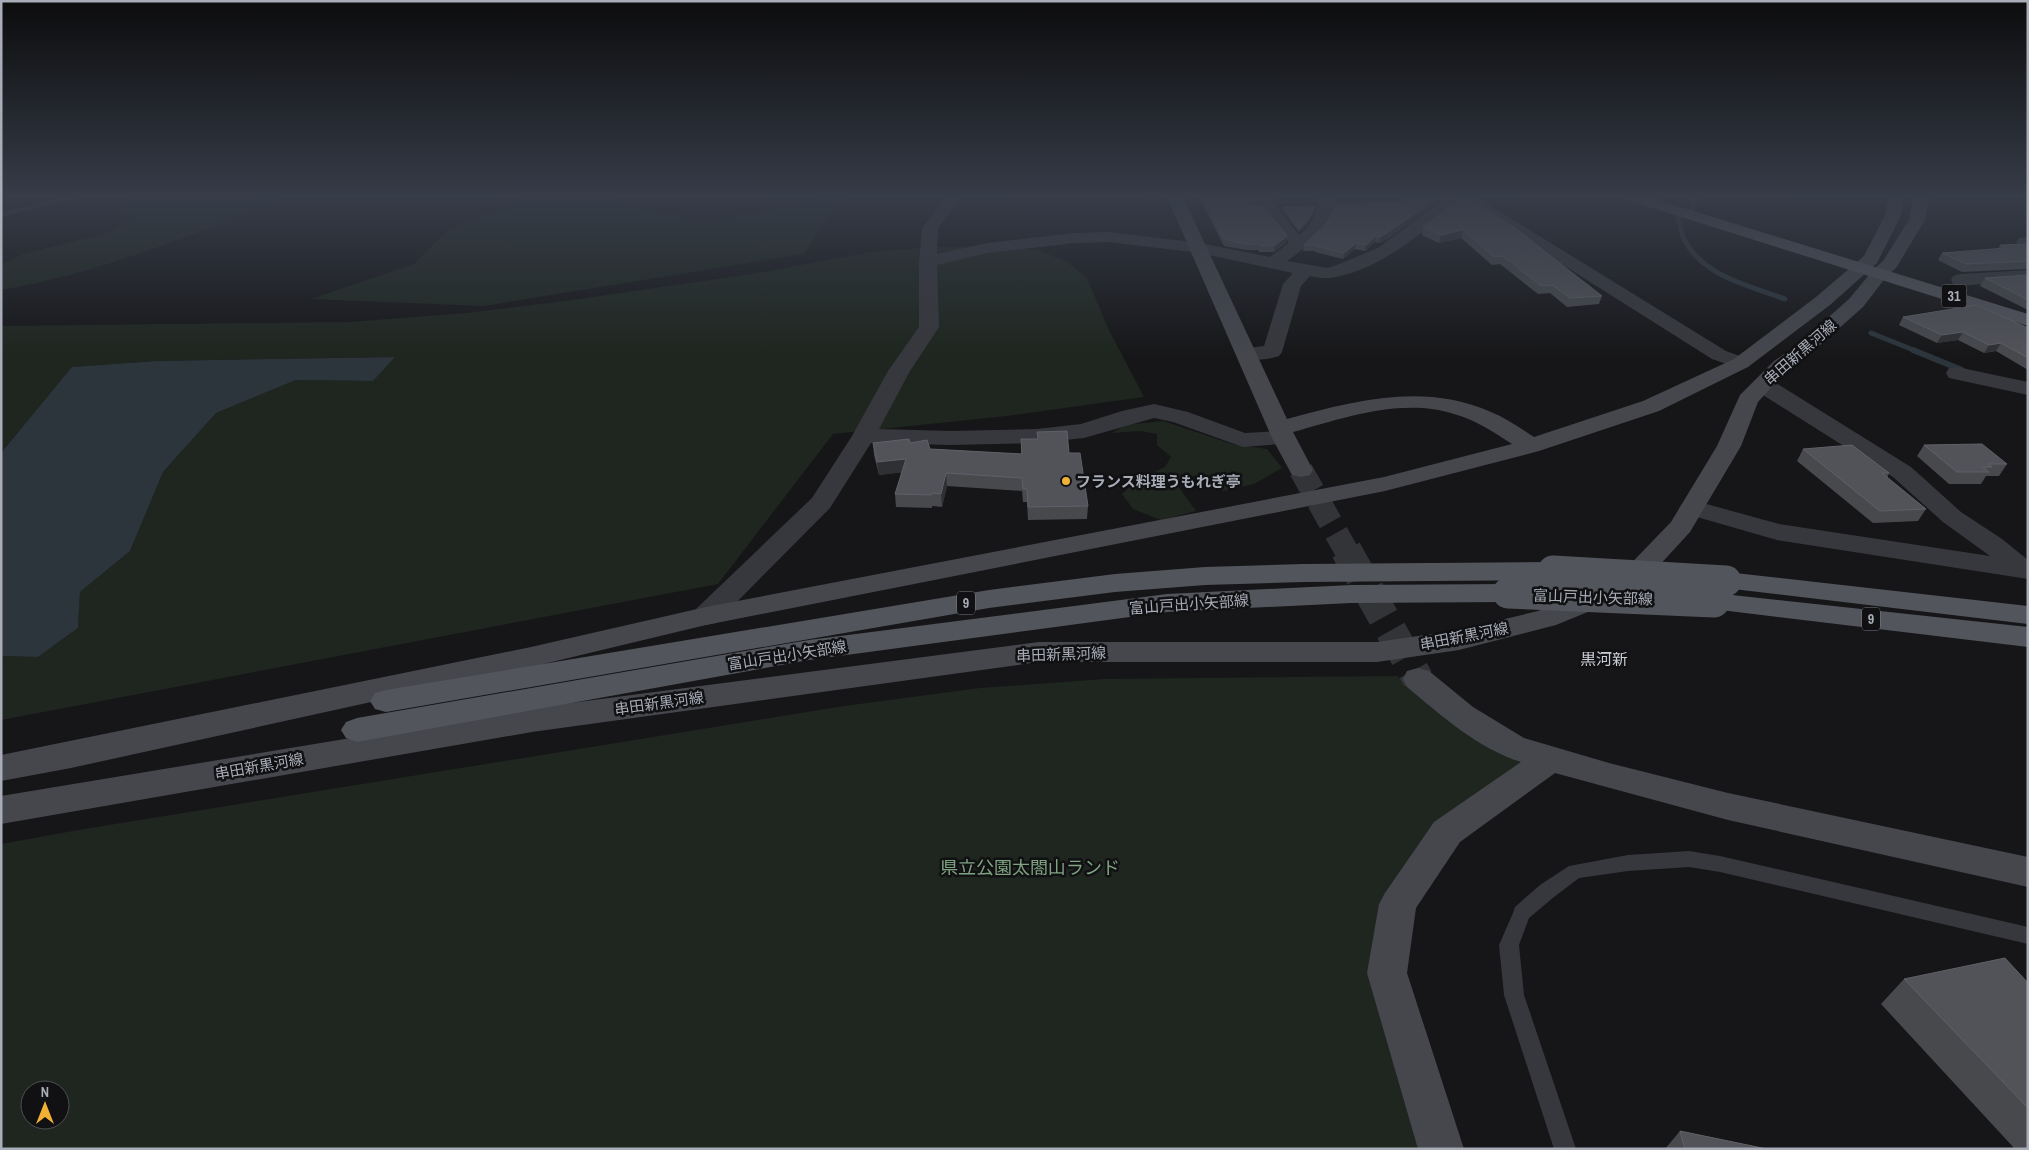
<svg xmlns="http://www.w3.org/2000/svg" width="2029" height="1150" viewBox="0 0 2029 1150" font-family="'Archivo Narrow','Noto Sans JP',sans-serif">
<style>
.green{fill:#1e261f;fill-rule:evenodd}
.water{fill:#2c353c}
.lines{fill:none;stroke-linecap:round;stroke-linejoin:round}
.stream-far1{stroke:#2c353c;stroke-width:5}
.stream{stroke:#2c353c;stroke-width:6}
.secondary-tunnel-far1{stroke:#333438;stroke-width:24;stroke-dasharray:24 12;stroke-linecap:butt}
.secondary-tunnel{stroke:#333438;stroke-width:31;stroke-dasharray:31 15;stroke-linecap:butt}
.lane{fill:#37383d;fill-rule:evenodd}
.street{fill:#37383d;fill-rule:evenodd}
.secondary{fill:#45474d;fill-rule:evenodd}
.primary{fill:#53555c;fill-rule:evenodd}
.primary-bridge{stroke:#53555c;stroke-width:31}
.wall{fill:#47494d}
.shaded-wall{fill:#2f3033}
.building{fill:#525359;stroke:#5f6168}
.poi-dot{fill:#f2b134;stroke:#111113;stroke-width:2}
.labels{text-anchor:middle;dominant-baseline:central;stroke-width:5;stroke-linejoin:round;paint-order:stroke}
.shield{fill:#111113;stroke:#7b7e86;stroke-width:1}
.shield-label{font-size:14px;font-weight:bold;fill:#a8adb8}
.street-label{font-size:15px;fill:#a8adb8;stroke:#111113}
.poi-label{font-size:15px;font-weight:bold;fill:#a8adb8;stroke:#111113;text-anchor:start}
.neighbourhood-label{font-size:16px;fill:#c9ccd4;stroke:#111113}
.near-park-label{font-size:18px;fill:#7fa381;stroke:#111113}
</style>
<rect width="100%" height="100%" fill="#161618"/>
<g class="green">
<path d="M 125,197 L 292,197 C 197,232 102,273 1,290 L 1,265 L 23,254 L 104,234 L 133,219 L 115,211 Z"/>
<path d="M 529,197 L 617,197 L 612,204 L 668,212 L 701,221 L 815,201 L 819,197 L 850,197 L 828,217 L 804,254 L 483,306 L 311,299 L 414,264 L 449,229 Z"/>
<path d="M 992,246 L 1036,250 L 1066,261 L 1087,278 L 1109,330 L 1144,397 L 1007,416 L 833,434 L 718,584 L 1,720 L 1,656 L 38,657 L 78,628 L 80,592 L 130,551 L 163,472 L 216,413 L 296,380 L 373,381 L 394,357 L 156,361 L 73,367 L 1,453 L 1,326 L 350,322 L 467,313 L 565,301 L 752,274 L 871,252 L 936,247 Z"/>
<path d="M 1163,421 L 1232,444 L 1267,449 L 1282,468 L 1254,484 L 1223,491 L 1193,476 L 1177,485 L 1196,511 L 1161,520 L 1133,509 L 1122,494 L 1139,479 L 1165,467 L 1171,457 L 1157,445 L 1157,434 L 1140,431 L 1112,433 L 1125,425 Z"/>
<path d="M 1397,676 L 1506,755 L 1531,759 L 1382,899 L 1419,1149 L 1,1149 L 1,844 L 84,829 L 844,706 L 980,688 L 1104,679 ZM 30,1090 L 60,1090 L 60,1120 L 30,1120 Z"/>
</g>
<path class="water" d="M 395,357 L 373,381 L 296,380 L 216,413 L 163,472 L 130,551 L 80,592 L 78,628 L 38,657 L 1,656 L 1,453 L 72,367 L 156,361 Z"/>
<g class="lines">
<g class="stream-far1">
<path d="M 1695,197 L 1692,210 L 1678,217 C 1680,224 1681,233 1684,239 C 1702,276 1750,286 1785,299"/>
<path d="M 1871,333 L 1916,351"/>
</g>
<path class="stream" d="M 1913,350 L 1962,370"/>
<path class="secondary-tunnel-far1" d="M 1301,470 L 1347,552"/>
<path class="secondary-tunnel" d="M 1346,550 L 1418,679"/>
<g class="lane">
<path d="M 69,197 L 82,197 L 1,217 L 1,212 Z"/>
<path d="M 1689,851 L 1720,856 L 2028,927 L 2028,944 L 1720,872 L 1689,867 L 1628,871 L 1579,878 L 1554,897 L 1529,918 L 1519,945 L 1524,995 L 1576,1149 L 1554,1149 L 1504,995 L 1499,945 L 1513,913 L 1515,907 L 1540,885 L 1569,866 L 1628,855 Z"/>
</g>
<g class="street">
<path d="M 946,197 L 962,197 L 938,228 L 937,254 L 987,243 L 1074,233 L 1109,232 L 1200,243 L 1270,257 L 1289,243 L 1253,197 L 1269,197 L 1299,235 C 1314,225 1315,213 1319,197 L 1335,197 C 1331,232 1314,241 1287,261 L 1328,268 L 1337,265 L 1378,248 L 1447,197 L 1476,197 L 1726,351 L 1748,359 L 1751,363 L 1748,367 L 1741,369 L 1712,359 L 1462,201 C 1424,230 1379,272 1329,278 C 1323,279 1316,277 1310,276 L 1301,286 L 1282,352 L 1279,356 C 1267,360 1251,361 1239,357 L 1236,353 L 1239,349 L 1264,346 L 1283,284 L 1293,273 L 1200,253 L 1109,242 L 1074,243 L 987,253 L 937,265 L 939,327 L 910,371 L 879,429 L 951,431 L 1037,429 L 1081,424 L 1122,411 L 1154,404 L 1188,412 L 1245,433 L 1284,431 L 1292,433 L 1296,438 L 1292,443 L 1243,447 L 1173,422 L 1154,418 L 1084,438 L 1037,443 L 951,445 L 871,443 L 830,508 L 716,623 L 706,625 L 696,623 L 692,616 L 696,609 L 812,498 L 852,436 L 888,371 L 919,327 L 919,262 L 922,228 Z"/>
<path d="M 2025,237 L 2028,238 L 2028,249 L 2022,248 L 2016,242 L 2019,238 Z"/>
<path d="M 2028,270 L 2028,280 L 1960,286 L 1953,284 L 1951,280 L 1953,276 L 1960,274 Z"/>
<path d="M 1957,367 L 2028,382 L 2028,395 L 1949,378 L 1946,373 L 1949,368 Z"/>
<path d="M 1763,379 L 1771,380 L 1911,467 L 1961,512 L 2002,539 L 2028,560 L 2028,579 L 1777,540 L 1683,513 L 1679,508 L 1683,503 L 1692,500 L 1779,524 L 1990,556 L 1943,522 L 1893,477 L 1755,390 L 1752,385 L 1755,380 Z"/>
</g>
<g class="secondary">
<path d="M 1167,197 L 1183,197 L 1287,419 C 1354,401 1423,382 1491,412 C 1506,418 1520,428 1534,437 L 1643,401 L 1734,359 L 1816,297 L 1864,256 L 1885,215 L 1888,197 L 1904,197 L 1901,215 L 1877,263 L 1830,305 L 1748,367 L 1659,411 L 1539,451 L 1385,491 L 706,625 L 531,667 L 71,768 L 1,781 L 1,755 L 531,647 L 706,607 L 1384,477 L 1512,444 C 1493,432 1476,420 1454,414 C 1403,397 1343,418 1293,432 L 1313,470 L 1310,475 L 1301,477 L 1292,475 L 1272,438 Z"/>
<path d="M 1913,197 L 1929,197 L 1925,220 L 1896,268 L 1886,277 L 1863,307 L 1810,354 L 1788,369 L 1758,402 L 1741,446 L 1690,532 L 1634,593 L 1556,625 L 1459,650 L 1377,662 L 1039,662 L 532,732 L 1,824 L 1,796 L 532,708 L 1039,642 L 1377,642 L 1459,630 L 1538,611 L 1614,581 L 1671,522 L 1717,446 L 1740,395 L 1774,361 L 1796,346 L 1849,299 L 1874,269 L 1883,261 L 1909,220 Z"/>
<path d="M 1418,668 L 1429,671 L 1473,707 L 1524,738 L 1609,763 L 1728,793 L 2028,857 L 2028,887 L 1728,820 L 1555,773 L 1460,842 L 1416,908 L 1407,973 L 1464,1149 L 1418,1149 L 1367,973 L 1379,904 L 1385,893 L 1434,822 L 1521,762 C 1477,748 1442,716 1407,687 L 1403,679 L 1407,671 Z"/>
</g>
<g class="primary">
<path d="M 1625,197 L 1648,197 L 2028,314 L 2028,326 L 1627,200 Z"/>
<path d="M 1553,562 L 1563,565 L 1567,571 L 1563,577 L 1553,580 L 1303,582 L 1205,585 L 1115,592 L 989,608 L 386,712 L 375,709 L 370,701 L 375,693 L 386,690 L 989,590 L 1115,574 L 1205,567 L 1303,564 Z"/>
<path d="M 1726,572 L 2028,606 L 2028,624 L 1716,587 L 1712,581 L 1716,575 Z"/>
<path d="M 1508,584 L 1518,587 L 1522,593 L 1518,599 L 1508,602 L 1351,603 L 1167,612 L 809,660 L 357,742 L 346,738 L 341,730 L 346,722 L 357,718 L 809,640 L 1167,594 L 1351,585 Z"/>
<path d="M 1714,593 L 2028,627 L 2028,647 L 1704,608 L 1700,602 L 1704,596 Z"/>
</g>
<g class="primary-bridge">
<path d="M 1553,571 L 1726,581"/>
<path d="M 1508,593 L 1714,602"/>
</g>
</g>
<g class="wall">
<path d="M 1199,197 L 1257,197 L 1258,199 L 1257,205 L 1287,236 L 1286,243 L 1274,252 L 1259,252 L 1258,250 L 1247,250 L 1224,246 Z"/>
<path d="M 1400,197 L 1444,197 L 1389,238 L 1379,243 L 1375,242 L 1365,251 L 1355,249 L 1343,259 L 1315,252 L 1315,251 L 1303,251 L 1304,245 L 1407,202 Z"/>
<path d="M 1463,197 L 1602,296 L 1599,304 L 1567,307 L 1550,293 L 1538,294 L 1500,264 L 1492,265 L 1461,238 L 1439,243 L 1422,235 L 1423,227 Z"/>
<path d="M 1315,206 L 1314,210 L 1309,222 L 1299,232 L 1283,211 L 1283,207 Z"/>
<path d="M 2028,244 L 2028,269 L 1962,272 L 1938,260 L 1942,253 L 1998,249 L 2000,245 Z"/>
<path d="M 2028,275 L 2028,310 L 1980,286 L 1985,278 Z"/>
<path d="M 1903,317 L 2028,328 L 2028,370 L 1996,351 L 1984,353 L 1958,340 L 1937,343 L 1899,325 Z"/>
<path d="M 1021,439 L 1069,453 L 1088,506 L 1087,519 L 1028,520 L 1027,502 L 1023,502 L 1022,491 L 947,486 L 942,507 L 932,506 L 932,508 L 896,507 L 895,494 L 902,472 L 879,475 L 874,455 L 873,443 L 910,443 L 930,449 L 1021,454 Z"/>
<path d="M 1924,445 L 2007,464 L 1999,476 L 1986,476 L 1981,484 L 1949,484 L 1917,456 Z"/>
<path d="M 1803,449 L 1889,473 L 1887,478 L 1926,509 L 1918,521 L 1873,523 L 1797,461 Z"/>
<path d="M 1904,979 L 2028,983 L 2028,1149 L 2015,1149 L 1881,1004 Z"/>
<path d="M 1680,1131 L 1767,1149 L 1665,1149 Z"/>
</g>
<g class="shaded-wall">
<path d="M 1147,197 L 1166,197 L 1165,198 L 1147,200 Z"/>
<path d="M 1274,197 L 1281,197 L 1273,200 Z"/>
<path d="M 1438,197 L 1444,197 L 1389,238 L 1379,243 L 1380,237 Z"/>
<path d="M 1258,199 L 1257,205 L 1239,206 Z"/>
<path d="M 1315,206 L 1314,210 L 1309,222 L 1299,232 L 1300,228 Z"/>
<path d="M 1463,230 L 1461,238 L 1439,243 L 1441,235 Z"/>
<path d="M 1287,236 L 1286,243 L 1274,252 L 1275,245 Z"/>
<path d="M 1376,236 L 1375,242 L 1365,251 L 1366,245 Z"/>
<path d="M 1356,243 L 1355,249 L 1343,259 L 1344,253 Z"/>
<path d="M 1963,332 L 1958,340 L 1937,343 L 1942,335 Z"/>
<path d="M 2001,343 L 1996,351 L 1984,353 L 1989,345 Z"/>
<path d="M 906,459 L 907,472 L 879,475 L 877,462 Z"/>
<path d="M 946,473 L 947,486 L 942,507 L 941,494 Z"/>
</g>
<g class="building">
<path d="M 1203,197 L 1257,197 L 1258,199 L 1239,206 L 1263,206 L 1287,236 L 1275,245 L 1260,246 L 1259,244 L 1247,244 L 1224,239 Z"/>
<path d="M 1409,197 L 1438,197 L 1390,231 L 1380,237 L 1376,236 L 1366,245 L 1356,243 L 1344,253 L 1316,246 L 1317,245 L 1304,245 L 1328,222 L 1336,204 L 1415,202 Z"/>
<path d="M 1463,197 L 1465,197 L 1515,228 L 1602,296 L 1570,298 L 1552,285 L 1541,286 L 1503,256 L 1494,257 L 1463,230 L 1441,235 L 1423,227 Z"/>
<path d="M 1315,206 L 1310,217 L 1300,228 L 1283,207 Z"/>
<path d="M 2028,244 L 2028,261 L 1966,264 L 1942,253 L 2006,248 L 2000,245 Z"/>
<path d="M 2028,275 L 2028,300 L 1985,278 Z"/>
<path d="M 1977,305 L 2028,328 L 2028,358 L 2001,343 L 1989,345 L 1963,332 L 1942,335 L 1903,317 Z"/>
<path d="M 1067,431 L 1069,453 L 1080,453 L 1088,506 L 1028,507 L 1027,489 L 1023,489 L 1022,478 L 946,473 L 941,494 L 932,493 L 931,495 L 895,494 L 906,459 L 877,462 L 873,443 L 909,439 L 910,443 L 927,440 L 930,449 L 1022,454 L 1021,439 L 1038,439 L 1037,432 Z"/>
<path d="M 1982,444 L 2007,464 L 1988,464 L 1992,467 L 1983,467 L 1989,472 L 1957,472 L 1924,445 Z"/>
<path d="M 1852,445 L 1889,473 L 1882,473 L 1926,509 L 1880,511 L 1803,449 Z"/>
<path d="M 2005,958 L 2028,983 L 2028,1108 L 1904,979 Z"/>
<path d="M 1680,1131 L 1767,1149 L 1685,1149 Z"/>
</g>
<linearGradient id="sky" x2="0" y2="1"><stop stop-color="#0c0c0d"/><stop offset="0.55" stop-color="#363c48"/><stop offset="1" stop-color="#363c48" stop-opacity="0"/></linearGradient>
<rect width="2029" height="358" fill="url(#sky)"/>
<circle class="poi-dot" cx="1066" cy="481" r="5"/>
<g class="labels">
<g class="shield">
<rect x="1941.5" y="284.5" width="25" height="23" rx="4"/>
<rect x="957" y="591.5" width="18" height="23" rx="4"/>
<rect x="1862" y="607.5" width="18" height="23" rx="4"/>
</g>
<g class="shield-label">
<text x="1954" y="296">31</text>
<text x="966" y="603">9</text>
<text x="1871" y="619">9</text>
</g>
<g class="street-label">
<text transform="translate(1800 352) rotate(-41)">串田新黒河線</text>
<text transform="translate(1593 597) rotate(2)">富山戸出小矢部線</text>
<text transform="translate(1189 604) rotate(-4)">富山戸出小矢部線</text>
<text transform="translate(1464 636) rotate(-11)">串田新黒河線</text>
<text transform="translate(1061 654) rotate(-2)">串田新黒河線</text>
<text transform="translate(787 655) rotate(-9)">富山戸出小矢部線</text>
<text transform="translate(659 703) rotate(-8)">串田新黒河線</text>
<text transform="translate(259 766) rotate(-10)">串田新黒河線</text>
</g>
<g class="poi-label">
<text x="1076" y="481">フランス料理うもれぎ亭</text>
</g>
<g class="neighbourhood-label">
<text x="1604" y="659">黒河新</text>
</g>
<g class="near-park-label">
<text x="1030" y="867">県立公園太閤山ランド</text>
</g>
</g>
<rect width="2029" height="1150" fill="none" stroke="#a8adb8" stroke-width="5"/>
<g transform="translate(45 1105)"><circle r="24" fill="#111113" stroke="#4d4f55"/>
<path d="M0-4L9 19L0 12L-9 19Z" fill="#f2b134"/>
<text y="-8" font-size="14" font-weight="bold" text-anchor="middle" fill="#a8adb8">N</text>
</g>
</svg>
